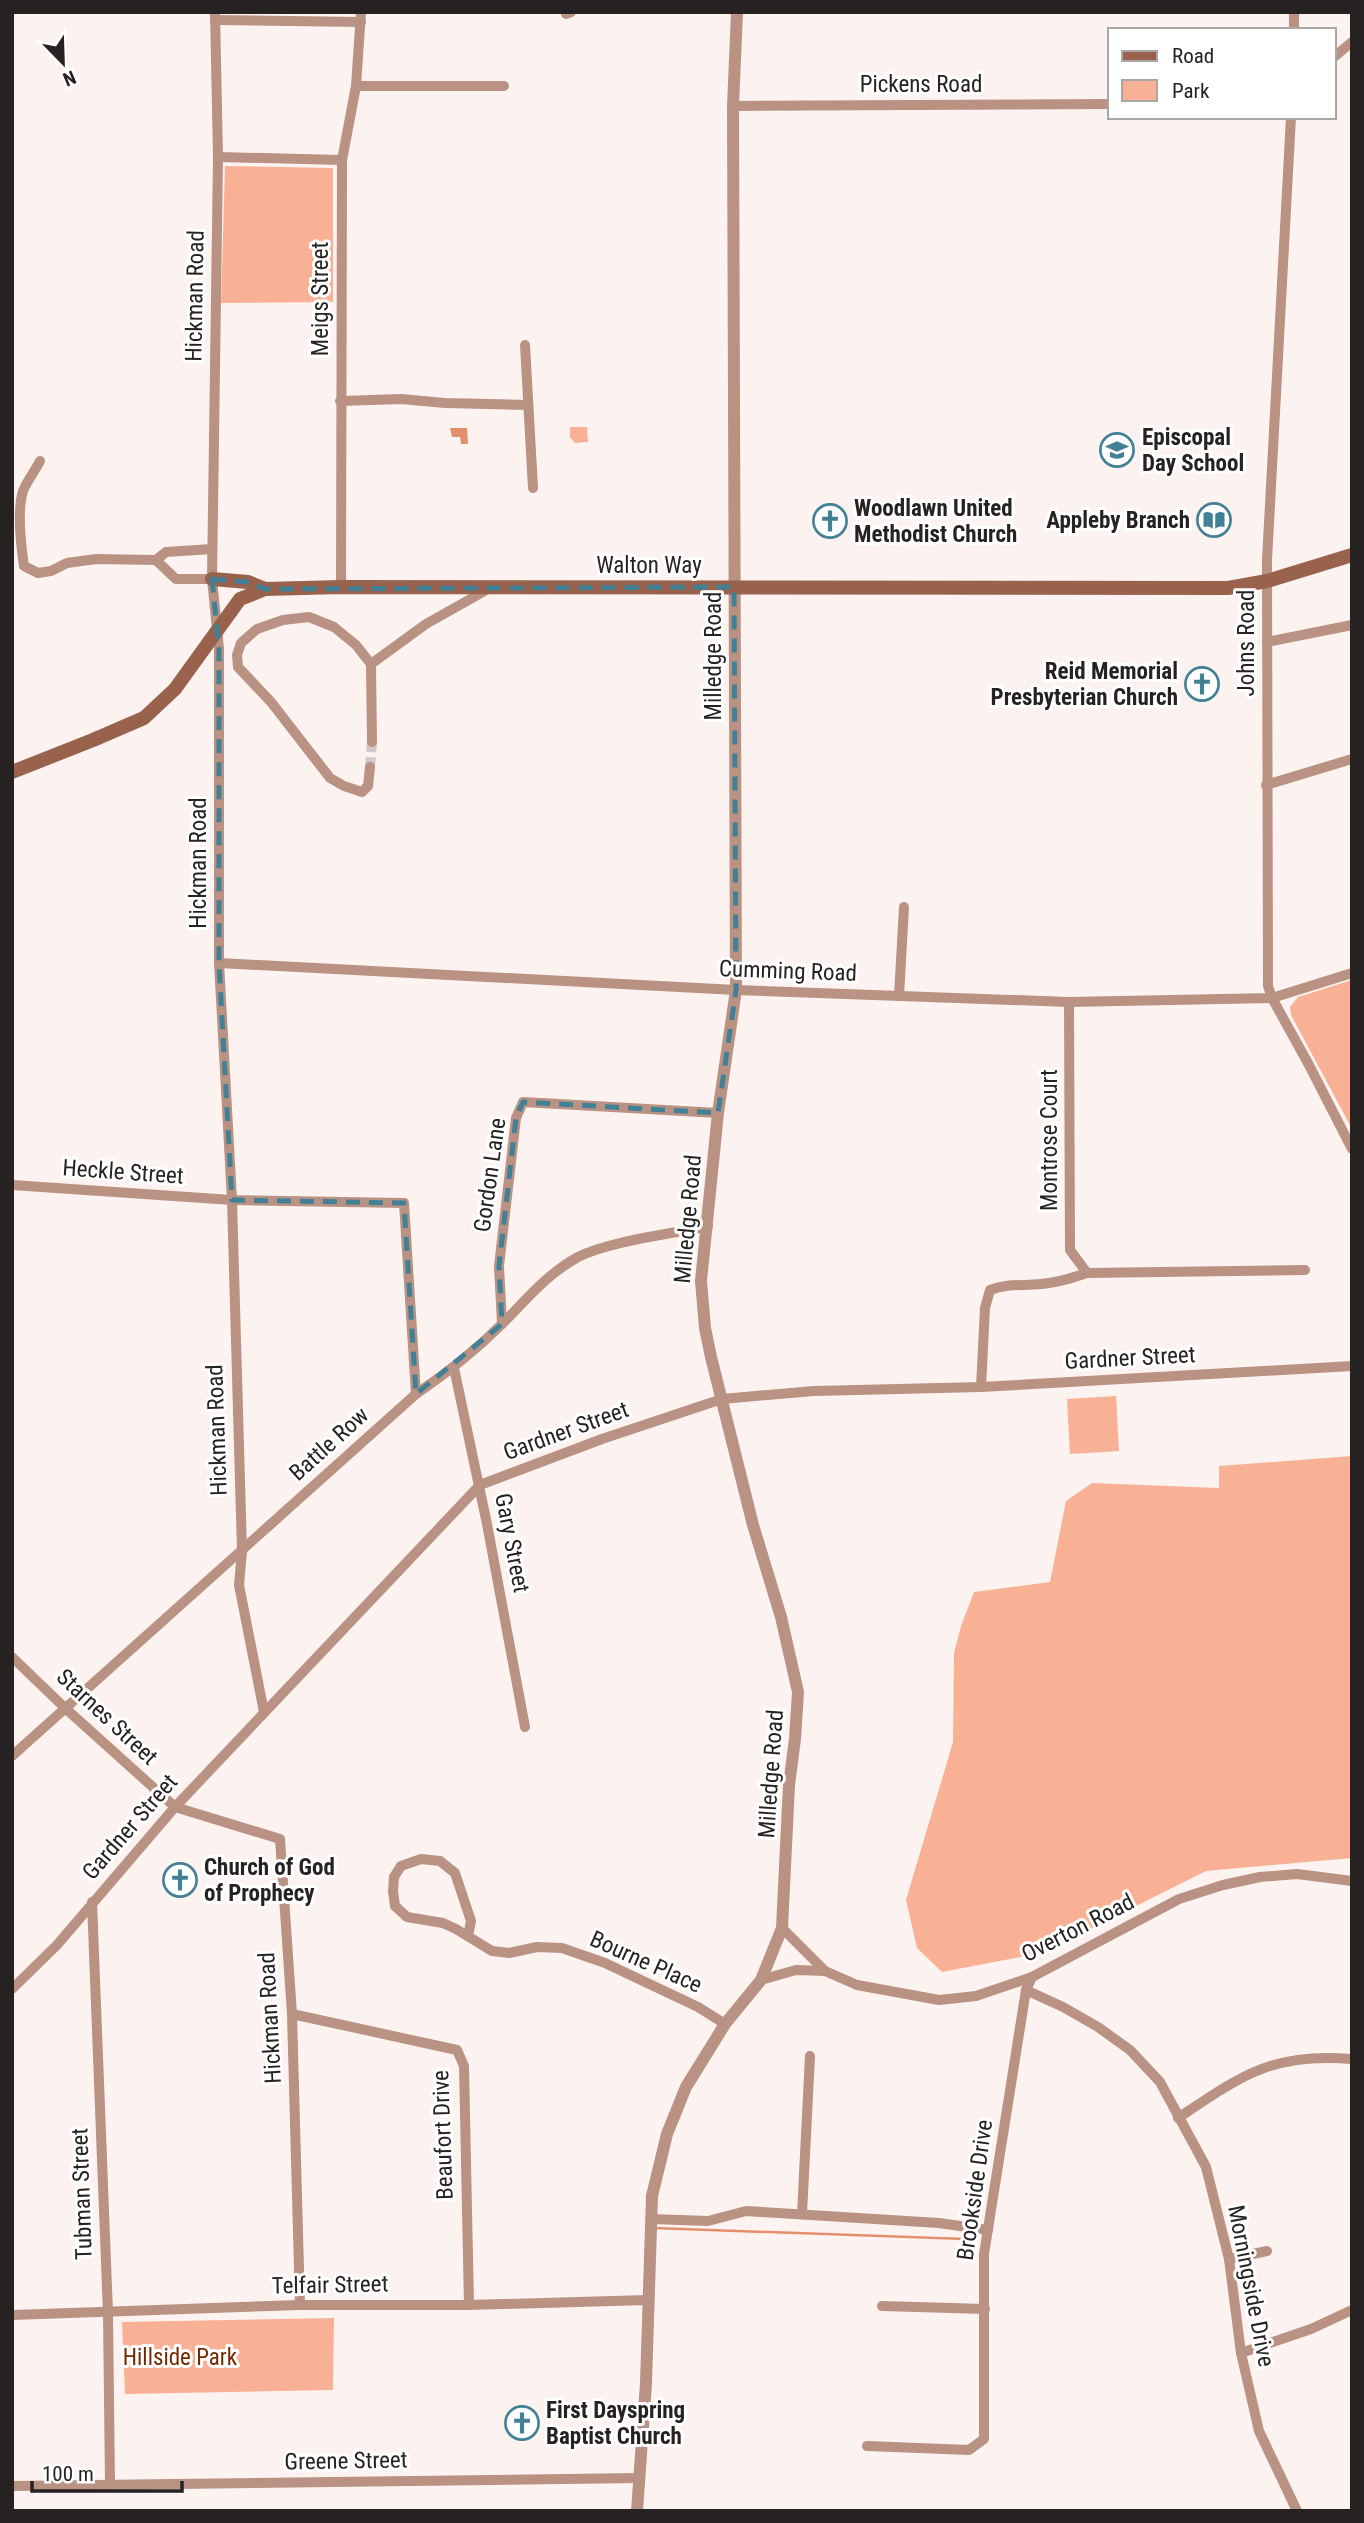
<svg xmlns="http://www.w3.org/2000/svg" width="1364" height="2523" viewBox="0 0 1364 2523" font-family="'Roboto Condensed',sans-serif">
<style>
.green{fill:#f9b195}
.water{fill:#e38f6d}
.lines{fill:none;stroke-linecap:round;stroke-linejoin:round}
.stream{stroke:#e38f6d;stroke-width:2.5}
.minor-tunnel{stroke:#d1c9c7;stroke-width:10;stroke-dasharray:10 5;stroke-linecap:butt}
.minor{stroke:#b99283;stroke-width:10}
.tertiary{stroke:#b99283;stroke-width:12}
.secondary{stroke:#98624d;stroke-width:14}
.marked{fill:none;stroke:#418095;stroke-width:5;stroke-dasharray:14 9;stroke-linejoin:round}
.labels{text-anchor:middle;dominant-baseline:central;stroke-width:6;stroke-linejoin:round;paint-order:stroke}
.street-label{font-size:23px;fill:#252221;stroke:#fff}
.poi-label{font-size:23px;font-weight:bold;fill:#252221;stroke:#fff;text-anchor:start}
.park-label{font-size:23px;fill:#732800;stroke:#fff}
</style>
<rect width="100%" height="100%" fill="#fcf3f0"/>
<g class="green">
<path d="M 225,166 L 333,168 L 333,302 L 221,303 Z"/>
<path d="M 570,427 L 587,427 L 588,442 L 575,443 L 570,437 Z"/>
<path d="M 1352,980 L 1352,1129 L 1291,1015 L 1290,1007 L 1298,997 Z"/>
<path d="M 1116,1396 L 1119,1451 L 1070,1454 L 1067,1399 Z"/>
<path d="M 1352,1456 L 1352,1858 L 1206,1871 L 1042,1953 L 942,1972 L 917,1948 L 906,1900 L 953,1742 L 954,1653 L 961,1626 L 974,1592 L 1050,1582 L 1066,1501 L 1092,1483 L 1219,1488 L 1219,1466 Z"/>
<path d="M 334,2318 L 333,2390 L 125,2394 L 122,2322 Z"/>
</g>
<path class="water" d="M 450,428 L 467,428 L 468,444 L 461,444 L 460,437 L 452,437 Z"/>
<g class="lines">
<path class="stream" d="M 654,2228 L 965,2239"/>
<path class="minor-tunnel" d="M 370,767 L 372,742"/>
<g class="minor">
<path d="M 215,12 L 218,157 L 212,579 L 219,649 L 219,963 L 232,1200 L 242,1551 L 239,1585 L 264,1712"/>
<path d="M 566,14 L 571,12"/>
<path d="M 215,20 L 361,22"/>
<path d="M 1294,30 L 1294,12"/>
<path d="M 1334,57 L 1352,42"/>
<path d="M 356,86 L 504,86"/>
<path d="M 733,106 L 1110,104"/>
<path d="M 1291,117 L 1267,560 L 1268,986 L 1272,998 L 1309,1065 L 1352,1149"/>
<path d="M 218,157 L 342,160"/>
<path d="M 525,345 L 533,488"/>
<path d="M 340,401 L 401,399 L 445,403 L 528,405"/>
<path d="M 40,461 C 35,471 27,481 23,491 C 17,511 21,546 24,566 L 38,573 L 51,571 L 67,563 L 96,559 L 156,560 L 166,552 L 212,549"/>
<path d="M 156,560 L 176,579 L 212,579"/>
<path d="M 341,587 L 342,160 L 356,86 L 361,12"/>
<path d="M 1267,642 L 1352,625"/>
<path d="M 372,742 L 371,664 L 426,624 L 490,588"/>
<path d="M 370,767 L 368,786 L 362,792 L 344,786 L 330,778 L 271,702 L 238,667 L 237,655 L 241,643 L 257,629 L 283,620 L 309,617 L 334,627 L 356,645 L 371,664"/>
<path d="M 1266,785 L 1352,759"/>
<path d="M 219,963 L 736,990 L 1069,1002 L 1272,998 L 1352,973"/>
<path d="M 899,996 L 904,907"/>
<path d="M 1069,1002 L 1070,1250 L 1087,1273"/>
<path d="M 12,1185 L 232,1200 L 404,1203 L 416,1394"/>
<path d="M 502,1324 L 499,1266 L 516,1118 L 523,1102 L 718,1113"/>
<path d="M 454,1368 L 487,1524 L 525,1727"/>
<path d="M 981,1387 L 985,1308 L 990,1290 C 1008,1283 1023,1286 1041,1284 C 1057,1283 1072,1278 1087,1273 L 1305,1270"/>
<path d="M 12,1657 L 65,1708 L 175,1807 L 280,1839 L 292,2014 L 300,2305"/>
<path d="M 12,1756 L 416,1394 C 447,1373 476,1350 502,1324 C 527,1299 547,1274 578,1257 C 609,1241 672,1234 708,1226"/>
<path d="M 92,1902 L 108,2313 L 110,2485"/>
<path d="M 782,1928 L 825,1971 L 857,1985 L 939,2000 L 976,1996 L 1032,1977 L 1179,1899 L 1223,1885 L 1260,1877 L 1297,1874 L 1352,1881"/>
<path d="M 468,1936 L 471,1921 L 455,1873 L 440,1861 L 421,1859 L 401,1866 L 394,1877 L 393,1891 L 395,1906 L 407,1917 L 443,1923 L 456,1929 L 492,1951 L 509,1953 L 537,1947 L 562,1948 L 605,1963 L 698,2007 L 725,2024"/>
<path d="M 1032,1977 L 1026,1990 L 1063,2007 L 1098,2027 L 1130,2050 L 1160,2082 L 1206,2167 L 1229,2259 L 1241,2353 L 1259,2431 L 1297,2511"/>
<path d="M 761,1980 L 796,1970 L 825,1971"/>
<path d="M 12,1989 L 57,1945 L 175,1807 L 480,1485 L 602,1439 L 722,1399 L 814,1391 L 981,1387 L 1352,1366"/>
<path d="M 292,2014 L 457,2050 L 464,2066 L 469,2305"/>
<path d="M 1178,2118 C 1241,2076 1272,2052 1352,2059"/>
<path d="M 802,2214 L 810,2056"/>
<path d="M 651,2219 L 708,2221 L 746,2211 L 939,2223 L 988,2230"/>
<path d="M 1229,2259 L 1267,2251"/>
<path d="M 882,2306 L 985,2309"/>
<path d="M 12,2315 L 300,2305 L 469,2305 L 648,2300"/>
<path d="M 1241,2353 L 1311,2329 L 1352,2310"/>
<path d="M 867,2446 L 969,2450 L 984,2439 L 984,2254 L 1026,1990"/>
<path d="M 12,2486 L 639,2478"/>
</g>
<path class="tertiary" d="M 637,2511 L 646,2383 L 652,2196 L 667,2134 L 686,2087 L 725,2024 L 761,1980 L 782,1928 L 789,1785 L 795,1739 L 798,1692 L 781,1617 L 753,1525 L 711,1357 L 705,1328 L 701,1281 L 718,1113 L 736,990 L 733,106 L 737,12"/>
<g class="secondary">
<path d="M 212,579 L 248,582 L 265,589"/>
<path d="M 12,772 L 93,740 L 144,718 L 175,689 L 240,599 L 265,589 L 341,587 L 1228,588 L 1267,581 L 1352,555"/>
</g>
</g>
<path class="marked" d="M 212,579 L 248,582 L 265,589 L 734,587 L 736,990 L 718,1113 L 523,1102 L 516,1118 L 499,1266 L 502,1324 L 416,1394 L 404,1203 L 232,1200 L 219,963 L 219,649 Z"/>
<defs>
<g id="school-ring" transform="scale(1.75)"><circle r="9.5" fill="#fff" stroke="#418095" stroke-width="1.5"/><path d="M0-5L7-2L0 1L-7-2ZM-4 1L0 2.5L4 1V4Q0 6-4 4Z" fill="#418095"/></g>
<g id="library-ring" transform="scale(1.75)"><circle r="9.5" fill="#fff" stroke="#418095" stroke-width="1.5"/><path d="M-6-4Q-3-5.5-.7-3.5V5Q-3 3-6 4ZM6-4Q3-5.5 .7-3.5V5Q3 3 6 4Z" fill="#418095"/></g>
<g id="church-ring" transform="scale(1.75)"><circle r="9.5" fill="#fff" stroke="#418095" stroke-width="1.5"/><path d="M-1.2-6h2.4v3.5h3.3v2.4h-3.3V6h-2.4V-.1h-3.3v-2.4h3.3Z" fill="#418095"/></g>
</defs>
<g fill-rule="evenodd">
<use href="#school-ring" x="1117" y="450"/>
<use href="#library-ring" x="1214" y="520"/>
<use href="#church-ring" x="830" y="521"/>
<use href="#church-ring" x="1202" y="684"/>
<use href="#church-ring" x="180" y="1880"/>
<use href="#church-ring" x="522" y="2423"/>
</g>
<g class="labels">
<g class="street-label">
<text x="921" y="84">Pickens Road</text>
<text transform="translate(195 296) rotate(-89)">Hickman Road</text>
<text transform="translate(320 299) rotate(-90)">Meigs Street</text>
<text x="649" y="565">Walton Way</text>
<text transform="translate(1246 643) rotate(-90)">Johns Road</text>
<text transform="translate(713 656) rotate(-90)">Milledge Road</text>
<text transform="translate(198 863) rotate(-90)">Hickman Road</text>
<text transform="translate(788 971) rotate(2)">Cumming Road</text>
<text transform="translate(1049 1140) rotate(-90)">Montrose Court</text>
<text transform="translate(123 1172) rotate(4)">Heckle Street</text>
<text transform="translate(490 1175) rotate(-82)">Gordon Lane</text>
<text transform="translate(688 1219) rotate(-85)">Milledge Road</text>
<text transform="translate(1130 1358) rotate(-3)">Gardner Street</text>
<text transform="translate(217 1430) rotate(-92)">Hickman Road</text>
<text transform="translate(566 1431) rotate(-20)">Gardner Street</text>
<text transform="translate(329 1444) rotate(-42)">Battle Row</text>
<text transform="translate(512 1543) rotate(79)">Gary Street</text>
<text transform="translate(107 1717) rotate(43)">Starnes Street</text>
<text transform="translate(771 1774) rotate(-86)">Milledge Road</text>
<text transform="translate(130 1827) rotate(-49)">Gardner Street</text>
<text transform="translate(1078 1928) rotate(-27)">Overton Road</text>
<text transform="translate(646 1962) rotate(24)">Bourne Place</text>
<text transform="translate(270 2018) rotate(-93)">Hickman Road</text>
<text transform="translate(443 2135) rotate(-92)">Beaufort Drive</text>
<text transform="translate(975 2190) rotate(-82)">Brookside Drive</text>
<text transform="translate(82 2194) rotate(-92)">Tubman Street</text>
<text transform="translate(330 2285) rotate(-1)">Telfair Street</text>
<text transform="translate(1251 2286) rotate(79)">Morningside Drive</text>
<text transform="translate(346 2461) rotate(-1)">Greene Street</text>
</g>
<g class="poi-label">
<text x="1142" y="437">Episcopal<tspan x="1142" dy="26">Day School</tspan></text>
<text x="854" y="508">Woodlawn United<tspan x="854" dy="26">Methodist Church</tspan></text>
<text x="1190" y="520" text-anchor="end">Appleby Branch</text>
<text x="1178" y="671" text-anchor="end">Reid Memorial<tspan x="1178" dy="26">Presbyterian Church</tspan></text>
<text x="204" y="1867">Church of God<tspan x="204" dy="26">of Prophecy</tspan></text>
<text x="546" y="2410">First Dayspring<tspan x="546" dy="26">Baptist Church</tspan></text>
</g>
<g class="park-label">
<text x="180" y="2357">Hillside Park</text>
</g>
</g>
<rect width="1364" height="2523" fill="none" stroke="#252221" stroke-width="28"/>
<rect x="1108" y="28" width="228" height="91" fill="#ffffff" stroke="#a8a7a6" stroke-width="2"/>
<rect x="1122" y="51" width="35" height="10" fill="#98624d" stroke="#a8a7a6" stroke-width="2"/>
<text x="1172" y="63" font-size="21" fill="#252221">Road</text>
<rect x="1122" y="80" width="35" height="21" fill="#f9b195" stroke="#a8a7a6" stroke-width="2"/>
<text x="1172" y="98" font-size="21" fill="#252221">Park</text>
<g transform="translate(63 63) rotate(157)" stroke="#ffffff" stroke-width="5" paint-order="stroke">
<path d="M0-5L12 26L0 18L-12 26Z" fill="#252221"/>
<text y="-10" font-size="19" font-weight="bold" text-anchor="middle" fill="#252221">N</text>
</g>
<path d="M32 2481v10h150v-10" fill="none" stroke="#252221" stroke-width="3.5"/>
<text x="42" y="2481" font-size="21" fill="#252221" stroke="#ffffff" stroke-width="5" paint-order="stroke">100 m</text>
</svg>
